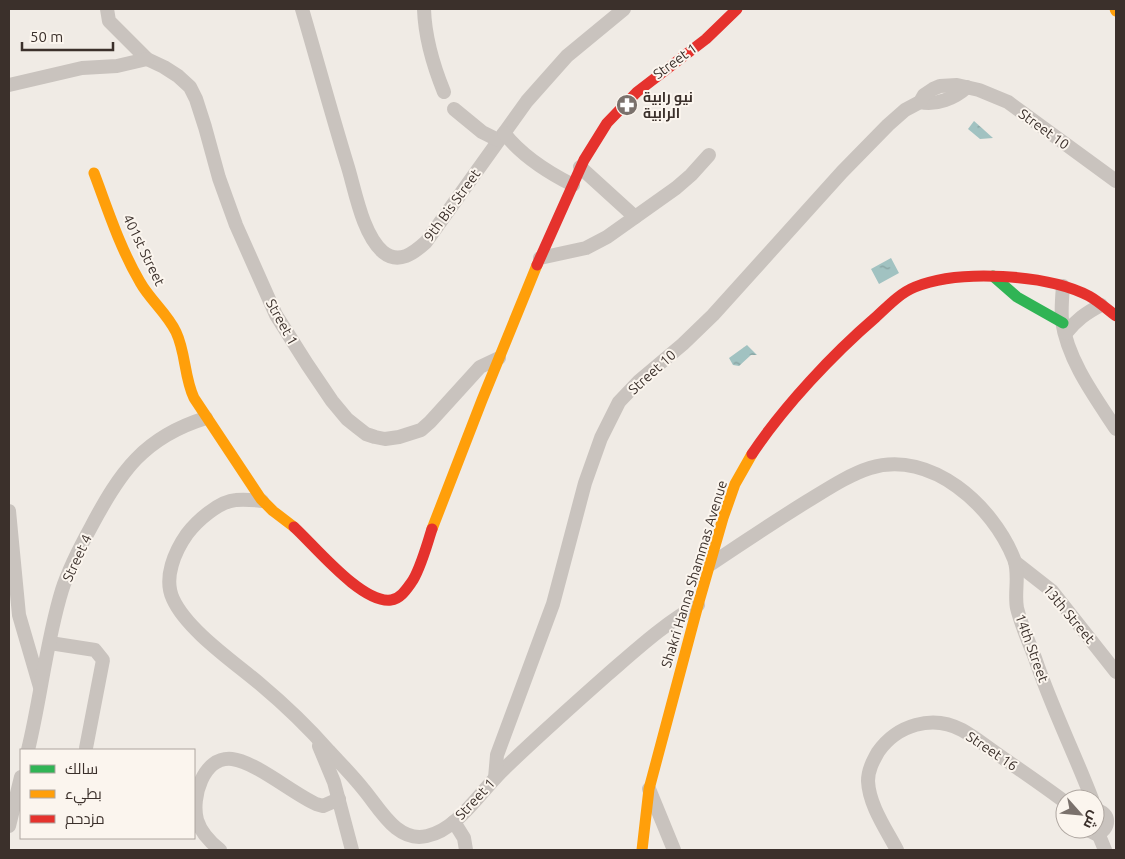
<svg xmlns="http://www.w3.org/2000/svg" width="1125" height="859" viewBox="0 0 1125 859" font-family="Ubuntu,Cairo,sans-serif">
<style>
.water{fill:url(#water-ripples)}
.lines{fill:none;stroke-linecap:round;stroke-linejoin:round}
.street{stroke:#c9c3be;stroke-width:14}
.fast{stroke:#30b455;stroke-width:11}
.slow{stroke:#ff9f0a;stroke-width:11}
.jam{stroke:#e5322d;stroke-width:11}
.labels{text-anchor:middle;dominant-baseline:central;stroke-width:4;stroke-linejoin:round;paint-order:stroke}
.street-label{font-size:14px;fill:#3b302b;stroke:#fbf5ee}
.poi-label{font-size:14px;font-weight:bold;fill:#3b302b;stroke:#fbf5ee;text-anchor:start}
</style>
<defs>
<pattern id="water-ripples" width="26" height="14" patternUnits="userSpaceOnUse" patternTransform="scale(1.25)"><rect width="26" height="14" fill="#a1c2c1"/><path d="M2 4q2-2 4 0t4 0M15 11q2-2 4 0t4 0" fill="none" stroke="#849e9d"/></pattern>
</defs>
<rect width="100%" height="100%" fill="#f0ebe5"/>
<g class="water">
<path d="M 974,121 L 993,138 L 980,139 L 968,129 Z"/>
<path d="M 891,258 L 899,273 L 879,284 L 871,269 Z"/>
<path d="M 747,345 L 757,355 L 751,355 L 739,366 L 733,365 L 729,358 Z"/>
</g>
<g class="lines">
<g class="street">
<path d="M 107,9 L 109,21 L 147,59 L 164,67 L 178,76 L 190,87 L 196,99 L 205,127 L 219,178 L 236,225 L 276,315 L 307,364 L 332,401 L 347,419 L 357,427 L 366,434 L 375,437 L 385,439 L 399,437 L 421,430 L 430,422 L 480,367 L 499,358"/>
<path d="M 302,9 C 317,60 331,112 347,164 C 355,189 362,234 383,252 C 399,265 414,253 426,242 L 527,101 L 567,56 L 624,9"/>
<path d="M 424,9 C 425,38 433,65 444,92"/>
<path d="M 9,85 L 82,68 L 117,66 L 147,59"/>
<path d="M 920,102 C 936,106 955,98 967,87"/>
<path d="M 454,109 L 482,132 L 498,140"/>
<path d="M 504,133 C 522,156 547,172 573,185"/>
<path d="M 580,167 L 635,217"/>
<path d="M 540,258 L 586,248 L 607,237 L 676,188 L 691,175 L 709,155"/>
<path d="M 1063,286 C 1062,298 1061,309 1062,321 C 1068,361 1095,397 1116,429"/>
<path d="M 1066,333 C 1076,320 1086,313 1101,305"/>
<path d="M 262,501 C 254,500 245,499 236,500 C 219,501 197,521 187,534 C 175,551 163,578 173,599 C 187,630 234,662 260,684 C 285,705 308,727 329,751 C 341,764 353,776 364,790 C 380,809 397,843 427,836 C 458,830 482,789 505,768 C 538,736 573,705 608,674 C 637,649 665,623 698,605"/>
<path d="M 9,511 L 19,615 L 40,687"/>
<path d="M 1015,562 L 1052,591 L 1116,672"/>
<path d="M 711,564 C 742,543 774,522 806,502 C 826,490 848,475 870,468 C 931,449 993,506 1014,559 C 1020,574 1014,593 1017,608 C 1021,625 1029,642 1035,658 C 1051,706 1074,752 1092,799"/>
<path d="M 50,643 L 95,650 L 103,660 L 86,748"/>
<path d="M 319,746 L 334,782 L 352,850"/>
<path d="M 28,750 C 41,697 46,642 62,590 C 69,568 80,547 91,527 C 120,472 144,437 206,418"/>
<path d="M 495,778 L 497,755 L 553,604 L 585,483 L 601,438 L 619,402 L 639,381 L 683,344 L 713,315 L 842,172 L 888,125 L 905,110 L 920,102 L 924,95 L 933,89 L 940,86 L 957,85 L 979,90 L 1008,102 L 1116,181"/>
<path d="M 649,789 L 674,850"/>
<path d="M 454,822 L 464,838 L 466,850"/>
<path d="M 9,826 L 21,777"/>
<path d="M 1086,829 L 1096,834 C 1111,830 1111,812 1095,810"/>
<path d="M 1098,833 L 1105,850"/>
<path d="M 220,850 C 210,842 201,833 197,820 C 191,798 203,756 232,759 C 256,762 292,793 316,804 L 323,806 L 339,799"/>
<path d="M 897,850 C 886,829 869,805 868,781 C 868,770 873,761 878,752 C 897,725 932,714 962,730 C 973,736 983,744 993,751 C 1017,768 1041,784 1065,802"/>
</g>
<path class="fast" d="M 993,276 L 1017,297 L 1063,323"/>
<g class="slow">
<path d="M 1115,9 L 1116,11"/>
<path d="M 94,173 C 108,210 120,248 140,282 C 150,300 167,313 176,332 C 186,353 184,377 194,398 L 261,499 L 273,511 L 294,527"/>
<path d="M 432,529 L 482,400 L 537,265"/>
<path d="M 642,850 L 649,789 L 698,605 L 723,518 L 735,484 L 752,454"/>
</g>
<g class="jam">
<path d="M 537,265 L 584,160 L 607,123 L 637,92 L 706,39 L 737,9"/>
<path d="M 752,454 C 784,406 833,354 876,317 C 888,306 900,293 915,287 C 959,269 1047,274 1089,296 C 1098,301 1107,309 1116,316"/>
<path d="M 294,527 C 315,546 362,604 391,600 C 400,599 406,590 411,583 C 420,571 427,544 432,529"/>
</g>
</g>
<defs>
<g id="pharmacy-disc" transform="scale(1.125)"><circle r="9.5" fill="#7a716c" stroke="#fbf5ee"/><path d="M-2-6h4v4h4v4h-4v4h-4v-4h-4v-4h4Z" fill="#fff"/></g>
</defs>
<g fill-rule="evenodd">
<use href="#pharmacy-disc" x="627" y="105"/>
</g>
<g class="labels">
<g class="street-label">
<text transform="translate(675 61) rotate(-36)">Street 1</text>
<text transform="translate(1044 129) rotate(36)">Street 10</text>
<text transform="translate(452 205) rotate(-54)">9th Bis Street</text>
<text transform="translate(144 250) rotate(64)">401st Street</text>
<text transform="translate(282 322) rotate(61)">Street 1</text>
<text transform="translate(652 372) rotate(-42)">Street 10</text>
<text transform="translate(77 558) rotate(-65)">Street 4</text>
<text transform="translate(694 574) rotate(-73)">Shakri Hanna Shammas Avenue</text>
<text transform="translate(1069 614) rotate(50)">13th Street</text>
<text transform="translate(1032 648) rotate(70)">14th Street</text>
<text transform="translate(992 751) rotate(34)">Street 16</text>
<text transform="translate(475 799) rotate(-47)">Street 1</text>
</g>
<g class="poi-label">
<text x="643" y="97">نيو رابية<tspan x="643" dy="16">الرابية</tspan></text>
</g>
</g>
<rect width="1125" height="859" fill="none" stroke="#3b302b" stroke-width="20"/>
<rect x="20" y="749" width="175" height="90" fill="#fbf5ee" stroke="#aea6a0"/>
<rect x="30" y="765" width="25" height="8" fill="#30b455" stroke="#aea6a0"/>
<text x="65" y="774" font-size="15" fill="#3b302b">سالك</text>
<rect x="30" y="790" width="25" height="8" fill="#ff9f0a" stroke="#aea6a0"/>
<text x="65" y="799" font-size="15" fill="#3b302b">بطيء</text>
<rect x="30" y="815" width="25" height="8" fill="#e5322d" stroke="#aea6a0"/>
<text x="65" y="824" font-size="15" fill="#3b302b">مزدحم</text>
<g transform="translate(1080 814) rotate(117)"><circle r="24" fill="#fbf5ee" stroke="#aea6a0"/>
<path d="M0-4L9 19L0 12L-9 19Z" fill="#7a716c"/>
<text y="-8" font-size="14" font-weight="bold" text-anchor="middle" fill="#3b302b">ش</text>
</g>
<path d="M22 42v8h91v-8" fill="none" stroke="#3b302b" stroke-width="2.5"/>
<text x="30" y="42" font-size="15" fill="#3b302b" stroke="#fbf5ee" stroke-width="4" paint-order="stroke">50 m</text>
</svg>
